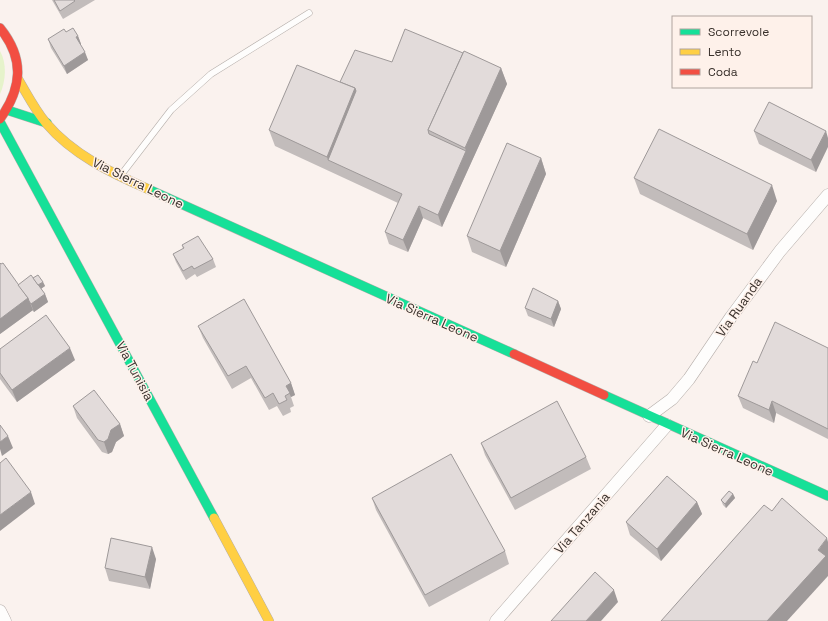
<svg xmlns="http://www.w3.org/2000/svg" width="828" height="621" viewBox="0 0 828 621" font-family="'Space Grotesk',sans-serif">
<style>
.green{fill:#e6f3cb}
.lines{fill:none;stroke-linecap:round;stroke-linejoin:round}
.lane-casing{stroke:#b5aeaa;stroke-width:7}
.street-casing{stroke:#b5aeaa;stroke-width:13}
.fast-casing{stroke:#b5aeaa;stroke-width:10}
.slow-casing{stroke:#b5aeaa;stroke-width:10}
.jam-casing{stroke:#b5aeaa;stroke-width:10}
.lane{stroke:#fefdfc;stroke-width:6}
.street{stroke:#fefdfc;stroke-width:12}
.fast{stroke:#16e098;stroke-width:9}
.slow{stroke:#ffcf43;stroke-width:9}
.jam{stroke:#f24e42;stroke-width:9}
.wall{fill:#c2bcbb}
.shaded-wall{fill:#9e9999}
.building{fill:#e2dbda;stroke:#9e9999}
.labels{text-anchor:middle;dominant-baseline:central;stroke-width:3;stroke-linejoin:round;paint-order:stroke}
.street-label{font-size:13px;fill:#39312c;stroke:#fef1ea}
</style>
<rect width="100%" height="100%" fill="#faf2ee"/>
<path class="green" d="M 0,51 C 7,63 6,81 0,94 Z"/>
<g class="lines">
<g class="lane-casing">
<path id="lane" d="M 121,175 L 171,110 L 211,74 L 309,13"/>
</g>
<g class="street-casing">
<g id="street">
<path d="M 649,416 L 672,399 L 689,379 L 731,317 L 780,251 L 828,195"/>
<path d="M 0,611 L 5,621"/>
<path d="M 496,621 L 667,425"/>
</g>
</g>
<g class="fast-casing">
<g id="fast">
<path d="M 7,110 L 47,123"/>
<path d="M 0,122 L 214,518"/>
<path d="M 148,189 L 514,354"/>
<path d="M 604,395 L 828,496"/>
</g>
</g>
<g class="slow-casing">
<g id="slow">
<path d="M 18,79 C 27,94 35,110 46,123 C 72,154 111,173 148,189"/>
<path d="M 214,518 L 269,621"/>
</g>
</g>
<g class="jam-casing">
<g id="jam">
<path d="M 0,28 C 25,59 22,88 0,119"/>
<path d="M 514,354 L 604,395"/>
</g>
</g>
<use href="#lane" class="lane"/>
<use href="#street" class="street"/>
<use href="#fast" class="fast"/>
<use href="#slow" class="slow"/>
<use href="#jam" class="jam"/>
</g>
<g class="wall">
<path d="M 52,0 L 95,0 L 63,19 Z"/>
<path d="M 66,32 L 78,36 L 81,44 L 80,45 L 88,60 L 67,74 L 51,48 L 48,39 Z"/>
<path d="M 463,53 L 501,68 L 507,84 L 471,163 L 442,227 L 423,218 L 408,252 L 389,244 L 385,232 L 398,203 L 275,146 L 269,130 L 340,82 L 392,62 Z"/>
<path d="M 754,131 L 826,131 L 816,172 L 759,144 Z"/>
<path d="M 541,158 L 546,174 L 506,267 L 472,252 L 467,236 Z"/>
<path d="M 634,178 L 777,201 L 753,250 L 640,194 Z"/>
<path d="M 182,245 L 213,259 L 216,267 L 197,277 L 195,274 L 186,280 L 176,262 L 173,254 L 183,249 Z"/>
<path d="M 0,263 L 18,285 L 33,278 L 43,282 L 45,286 L 41,289 L 45,294 L 48,302 L 34,312 L 32,310 L 33,310 L 0,334 Z"/>
<path d="M 558,301 L 561,309 L 554,327 L 528,316 L 525,308 Z"/>
<path d="M 198,326 L 291,383 L 295,395 L 291,397 L 294,406 L 290,408 L 291,412 L 283,416 L 277,406 L 269,410 L 251,378 L 232,389 L 203,338 Z"/>
<path d="M 828,348 L 828,439 L 776,413 L 774,423 L 743,408 L 738,396 L 757,363 Z"/>
<path d="M 0,349 L 75,360 L 17,402 L 0,379 Z"/>
<path d="M 73,406 L 120,424 L 124,436 L 116,442 L 112,452 L 108,454 L 102,452 L 77,418 Z"/>
<path d="M 481,443 L 586,457 L 591,469 L 515,510 L 485,455 Z"/>
<path d="M 733,494 L 735,498 L 726,508 L 723,505 L 721,500 Z"/>
<path d="M 372,498 L 505,551 L 509,564 L 429,607 L 376,510 Z"/>
<path d="M 697,502 L 702,514 L 661,561 L 630,535 L 626,522 Z"/>
<path d="M 156,559 L 150,589 L 109,581 L 105,568 Z"/>
</g>
<g class="shaded-wall">
<path d="M 78,36 L 81,44 L 79,45 L 76,37 Z"/>
<path d="M 85,52 L 88,60 L 67,74 L 64,66 Z"/>
<path d="M 501,68 L 507,84 L 471,163 L 442,227 L 438,215 L 466,151 L 465,148 Z"/>
<path d="M 355,88 L 361,104 L 328,160 L 327,157 Z"/>
<path d="M 826,131 L 828,138 L 828,147 L 816,172 L 811,160 Z"/>
<path d="M 541,158 L 546,174 L 506,267 L 500,251 Z"/>
<path d="M 772,185 L 777,201 L 753,250 L 747,234 Z"/>
<path d="M 419,206 L 423,218 L 408,252 L 403,240 Z"/>
<path d="M 43,282 L 45,286 L 39,290 L 37,286 Z"/>
<path d="M 45,294 L 48,302 L 34,312 L 31,304 Z"/>
<path d="M 28,298 L 33,310 L 0,334 L 0,319 Z"/>
<path d="M 558,301 L 561,309 L 554,327 L 551,319 Z"/>
<path d="M 70,348 L 75,360 L 17,402 L 12,390 Z"/>
<path d="M 291,383 L 295,395 L 291,397 L 286,386 Z"/>
<path d="M 772,401 L 776,413 L 774,423 L 769,410 Z"/>
<path d="M 120,424 L 124,436 L 116,442 L 112,452 L 108,454 L 104,442 L 111,430 Z"/>
<path d="M 8,436 L 13,448 L 2,456 L 0,449 L 0,442 Z"/>
<path d="M 31,492 L 35,504 L 0,531 L 0,515 Z"/>
<path d="M 733,494 L 735,498 L 726,508 L 725,504 Z"/>
<path d="M 697,502 L 702,514 L 661,561 L 657,549 Z"/>
<path d="M 827,538 L 828,542 L 828,576 L 787,621 L 767,621 Z"/>
<path d="M 152,547 L 156,559 L 150,589 L 145,577 Z"/>
<path d="M 614,590 L 618,602 L 601,621 L 586,621 Z"/>
</g>
<g class="building">
<path d="M 54,0 L 74,0 L 75,1 L 60,11 Z"/>
<path d="M 73,28 L 78,36 L 76,37 L 85,52 L 64,66 L 48,39 L 64,29 L 66,32 Z"/>
<path d="M 405,29 L 463,53 L 428,130 L 429,134 L 466,151 L 438,215 L 419,206 L 403,240 L 385,232 L 402,194 L 328,160 L 356,91 L 355,88 L 340,82 L 355,50 L 392,62 Z"/>
<path d="M 464,51 L 501,68 L 465,148 L 428,130 Z"/>
<path d="M 297,65 L 355,88 L 327,157 L 269,130 Z"/>
<path d="M 769,102 L 826,131 L 811,160 L 754,131 Z"/>
<path d="M 659,129 L 772,185 L 747,234 L 634,178 Z"/>
<path d="M 507,143 L 541,158 L 500,251 L 467,236 Z"/>
<path d="M 198,236 L 213,259 L 194,269 L 192,266 L 183,271 L 173,254 L 184,248 L 182,245 Z"/>
<path d="M 0,263 L 1,264 L 3,263 L 28,298 L 0,319 Z"/>
<path d="M 31,275 L 45,294 L 31,304 L 29,301 L 28,298 L 18,285 Z"/>
<path d="M 38,275 L 43,282 L 38,285 L 33,278 Z"/>
<path d="M 533,288 L 558,301 L 551,319 L 525,308 Z"/>
<path d="M 244,299 L 291,383 L 286,386 L 290,393 L 285,396 L 287,400 L 279,404 L 273,393 L 265,398 L 246,366 L 228,376 L 198,326 Z"/>
<path d="M 46,315 L 70,348 L 12,390 L 0,373 L 0,349 Z"/>
<path d="M 775,322 L 828,348 L 828,429 L 772,401 L 769,410 L 738,396 L 753,361 L 757,363 Z"/>
<path d="M 94,390 L 120,424 L 111,430 L 108,439 L 104,442 L 98,440 L 73,406 Z"/>
<path d="M 557,401 L 586,457 L 511,498 L 481,443 Z"/>
<path d="M 0,425 L 8,436 L 0,442 Z"/>
<path d="M 451,454 L 505,551 L 425,595 L 372,498 Z"/>
<path d="M 6,458 L 31,492 L 0,515 L 0,463 Z"/>
<path d="M 667,476 L 697,502 L 657,549 L 626,522 Z"/>
<path d="M 729,491 L 733,494 L 725,504 L 721,500 Z"/>
<path d="M 782,498 L 827,538 L 818,550 L 826,556 L 767,621 L 661,621 L 764,505 L 772,511 Z"/>
<path d="M 111,538 L 152,547 L 145,577 L 105,568 Z"/>
<path d="M 595,572 L 614,590 L 586,621 L 551,621 Z"/>
</g>
<g class="labels">
<g class="street-label">
<text transform="translate(138 183) rotate(26)">Via Sierra Leone</text>
<text transform="translate(739 307) rotate(-55)">Via Ruanda</text>
<text transform="translate(432 318) rotate(24)">Via Sierra Leone</text>
<text transform="translate(135 371) rotate(62)">Via Tunisia</text>
<text transform="translate(727 452) rotate(24)">Via Sierra Leone</text>
<text transform="translate(582 523) rotate(-49)">Via Tanzania</text>
</g>
</g>
<rect x="672" y="16" width="140" height="72" fill="#fef1ea" stroke="#afa49e"/>
<rect x="680" y="29" width="20" height="6" fill="#16e098" stroke="#afa49e"/>
<text x="708" y="36" font-size="12" fill="#39312c">Scorrevole</text>
<rect x="680" y="49" width="20" height="6" fill="#ffcf43" stroke="#afa49e"/>
<text x="708" y="56" font-size="12" fill="#39312c">Lento</text>
<rect x="680" y="69" width="20" height="6" fill="#f24e42" stroke="#afa49e"/>
<text x="708" y="76" font-size="12" fill="#39312c">Coda</text>
</svg>
